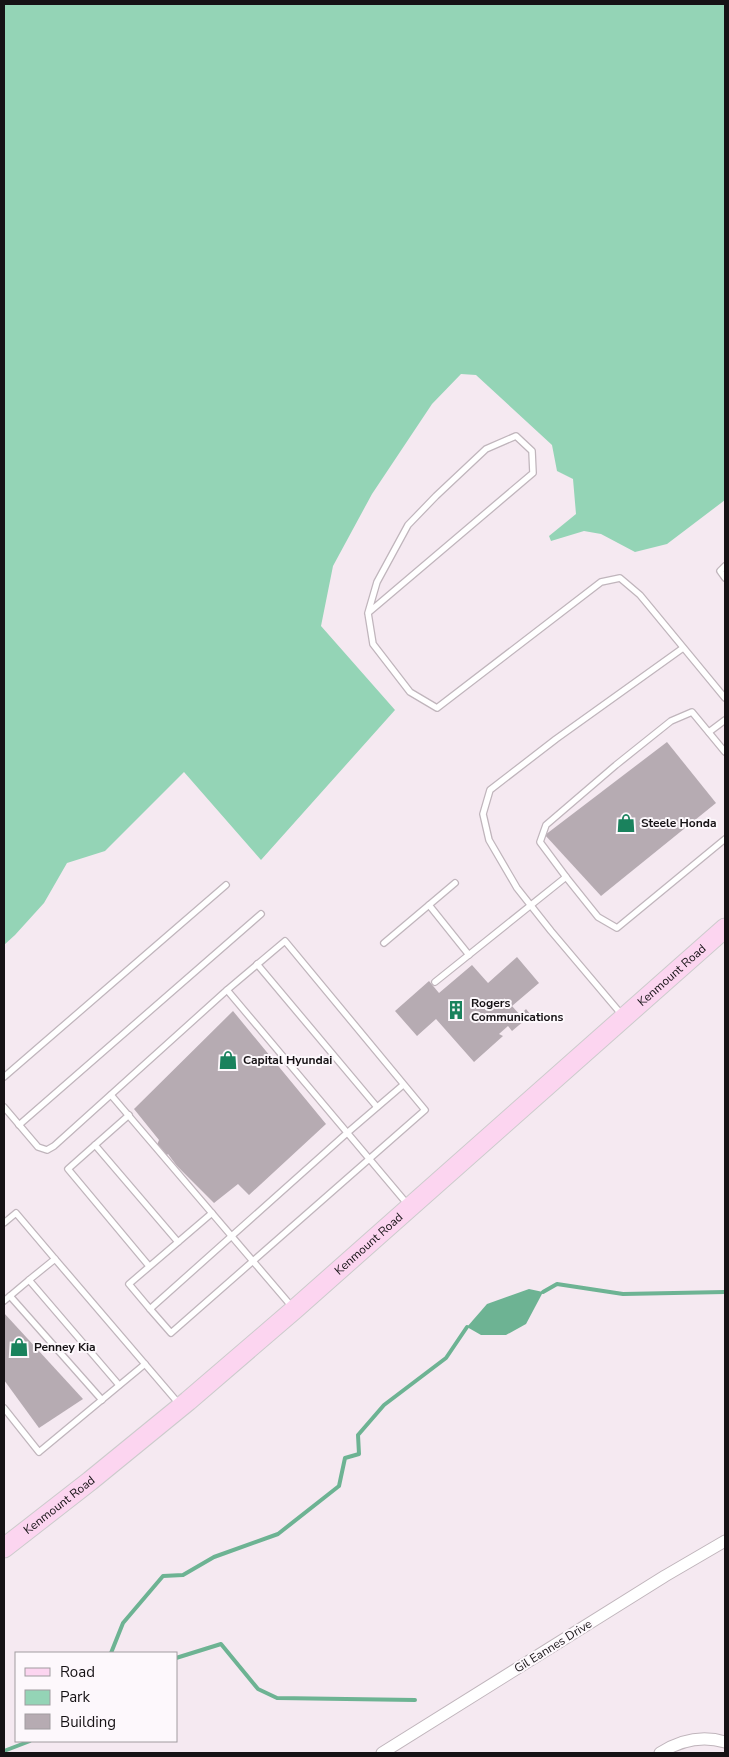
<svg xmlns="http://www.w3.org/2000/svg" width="729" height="1757" viewBox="0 0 729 1757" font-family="'Nunito Sans',sans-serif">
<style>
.green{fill:#94d4b6}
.water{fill:#6db393}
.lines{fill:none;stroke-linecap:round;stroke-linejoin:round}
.stream{stroke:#6db393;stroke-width:4}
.building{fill:#b6abb2}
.service-casing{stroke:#c0b5bc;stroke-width:8}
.minor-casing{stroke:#c0b5bc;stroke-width:13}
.primary-casing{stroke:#cccbcc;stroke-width:21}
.service{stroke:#fff;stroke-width:5.5}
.minor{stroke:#fff;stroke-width:11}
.primary{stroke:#fcd5f0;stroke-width:19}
.labels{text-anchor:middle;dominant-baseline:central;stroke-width:4;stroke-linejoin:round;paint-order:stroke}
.poi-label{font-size:12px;font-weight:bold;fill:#161215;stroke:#fdf8fc;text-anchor:start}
.street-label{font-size:12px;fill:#161215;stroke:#fdf8fc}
</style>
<rect width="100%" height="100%" fill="#f5e9f1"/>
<path class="green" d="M 4,4 L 725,4 L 725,500 L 667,544 L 635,552 L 601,534 L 584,531 L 551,541 L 549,536 L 576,514 L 573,479 L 557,471 L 552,445 L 476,375 L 461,374 L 432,404 L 372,494 L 333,566 L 321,626 L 395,710 L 261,860 L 184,772 L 105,851 L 67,863 L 44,903 L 15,935 L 4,945 Z"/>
<path class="water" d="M 529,1289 L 543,1292 L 526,1324 L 506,1335 L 481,1335 L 467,1327 L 487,1304 Z"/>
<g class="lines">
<g class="stream">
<path d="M 543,1292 L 557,1284 L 623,1294 L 725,1292"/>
<path d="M 111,1653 L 123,1623 L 163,1576 L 183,1575 L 214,1557 L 278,1534 L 339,1486 L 345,1458 L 359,1454 L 358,1435 L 384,1405 L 446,1358 L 467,1327"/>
<path d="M 176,1658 L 221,1644 L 258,1689 L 277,1698 L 415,1700"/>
<path d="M 4,1751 L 30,1741"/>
</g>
</g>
<g class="building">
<path d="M 667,742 L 716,803 L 601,896 L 545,835 Z"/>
<path d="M 517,957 L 539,983 L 512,1006 L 520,1015 L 526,1009 L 531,1015 L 512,1031 L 508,1026 L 499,1034 L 503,1036 L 474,1062 L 436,1019 L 417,1036 L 395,1011 L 429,981 L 439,993 L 472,965 L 488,983 Z"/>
<path d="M 233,1011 L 326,1124 L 249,1195 L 238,1184 L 214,1203 L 177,1166 L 168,1154 L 165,1157 L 157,1145 L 159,1140 L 134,1109 Z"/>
<path d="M 4,1313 L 83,1399 L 39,1428 L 4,1380 Z"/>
</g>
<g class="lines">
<g class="service-casing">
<g id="service">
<path d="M 725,566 L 720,571 L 725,578"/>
<path d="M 368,613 L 377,582 L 408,525 L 436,496 L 486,449 L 516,436 L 532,451 L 533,473 L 368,613 L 373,644 L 410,692 L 437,708 L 601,582 L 620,578 L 640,595 L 725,698"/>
<path d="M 709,732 L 725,720"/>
<path d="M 566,877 L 598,917 L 617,928 L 725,839"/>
<path d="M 455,883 L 429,905 L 469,955"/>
<path d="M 384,943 L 429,905"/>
<path d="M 257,964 L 377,1107"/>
<path d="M 435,982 L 566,877 L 540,842 L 546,825 L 616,765 L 671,721 L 692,712 L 725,752"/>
<path d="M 227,990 L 409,1206"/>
<path d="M 622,1015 L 551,931 L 517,888 L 489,840 L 483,814 L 490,790 L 556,739 L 683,648"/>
<path d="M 4,1077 L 226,885"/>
<path d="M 111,1095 L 293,1308"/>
<path d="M 4,1107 L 38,1147 L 47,1150 L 54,1146 L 227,990 L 285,941 L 425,1110 L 171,1333 L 150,1309 L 347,1133 L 403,1085"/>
<path d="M 129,1115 L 95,1145 L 178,1242"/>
<path d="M 19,1125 L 261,914"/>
<path d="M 95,1145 L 68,1169 L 149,1266"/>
<path d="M 4,1223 L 16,1213 L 55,1259"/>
<path d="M 10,1296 L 102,1400"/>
<path d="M 4,1301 L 29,1280"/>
<path d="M 150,1309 L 129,1284 L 212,1213"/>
<path d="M 119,1385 L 29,1280 L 55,1259 L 180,1405"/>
<path d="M 4,1408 L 39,1452 L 145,1364"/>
</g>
</g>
<g class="minor-casing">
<g id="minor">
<path d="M 382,1753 L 665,1576 L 725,1541"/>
<path d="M 660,1753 C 679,1741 702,1735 725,1742"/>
</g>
</g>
<g class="primary-casing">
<g id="primary">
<path id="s1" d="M 4,1548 L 90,1481 L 188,1401 L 295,1309 L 725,928"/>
</g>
</g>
<use href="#service" class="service"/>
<use href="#minor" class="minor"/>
<use href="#primary" class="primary"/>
</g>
<defs>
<g id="shop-bare" transform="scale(1.5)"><path d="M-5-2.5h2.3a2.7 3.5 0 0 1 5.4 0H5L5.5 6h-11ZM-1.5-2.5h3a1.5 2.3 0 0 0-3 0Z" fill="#1a825d" stroke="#fdf8fc" stroke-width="2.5" paint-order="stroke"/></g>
<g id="building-bare" transform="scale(1.5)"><path d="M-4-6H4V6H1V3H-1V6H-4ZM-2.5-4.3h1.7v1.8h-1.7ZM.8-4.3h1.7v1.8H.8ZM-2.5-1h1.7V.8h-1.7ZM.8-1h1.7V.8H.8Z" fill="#1a825d" stroke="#fdf8fc" stroke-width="2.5" paint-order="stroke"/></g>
</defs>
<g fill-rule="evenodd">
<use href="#shop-bare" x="626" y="823"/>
<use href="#building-bare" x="456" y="1010"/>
<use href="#shop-bare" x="228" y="1060"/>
<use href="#shop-bare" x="19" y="1347"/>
</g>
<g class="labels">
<g class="poi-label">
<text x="641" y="823">Steele Honda</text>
<text x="471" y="1003">Rogers<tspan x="471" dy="14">Communications</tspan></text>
<text x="243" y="1060">Capital Hyundai</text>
<text x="34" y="1347">Penney Kia</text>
</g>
<g class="street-label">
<text stroke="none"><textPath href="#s1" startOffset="880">Kenmount Road</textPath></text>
<text stroke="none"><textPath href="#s1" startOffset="475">Kenmount Road</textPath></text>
<text stroke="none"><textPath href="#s1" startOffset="70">Kenmount Road</textPath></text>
<text transform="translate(553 1646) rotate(-32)">Gil Eannes Drive</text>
</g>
</g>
<rect width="729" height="1757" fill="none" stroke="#161215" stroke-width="10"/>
<rect x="15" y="1652" width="162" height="90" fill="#fdf8fc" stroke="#a19ca0"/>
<rect x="25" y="1668" width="25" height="8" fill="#fcd5f0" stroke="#a19ca0"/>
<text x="60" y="1677" font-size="15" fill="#161215">Road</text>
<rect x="25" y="1690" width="25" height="15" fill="#94d4b6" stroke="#a19ca0"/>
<text x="60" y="1702" font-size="15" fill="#161215">Park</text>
<rect x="25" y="1714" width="25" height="15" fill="#b6abb2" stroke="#a19ca0"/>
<text x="60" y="1727" font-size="15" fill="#161215">Building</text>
</svg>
